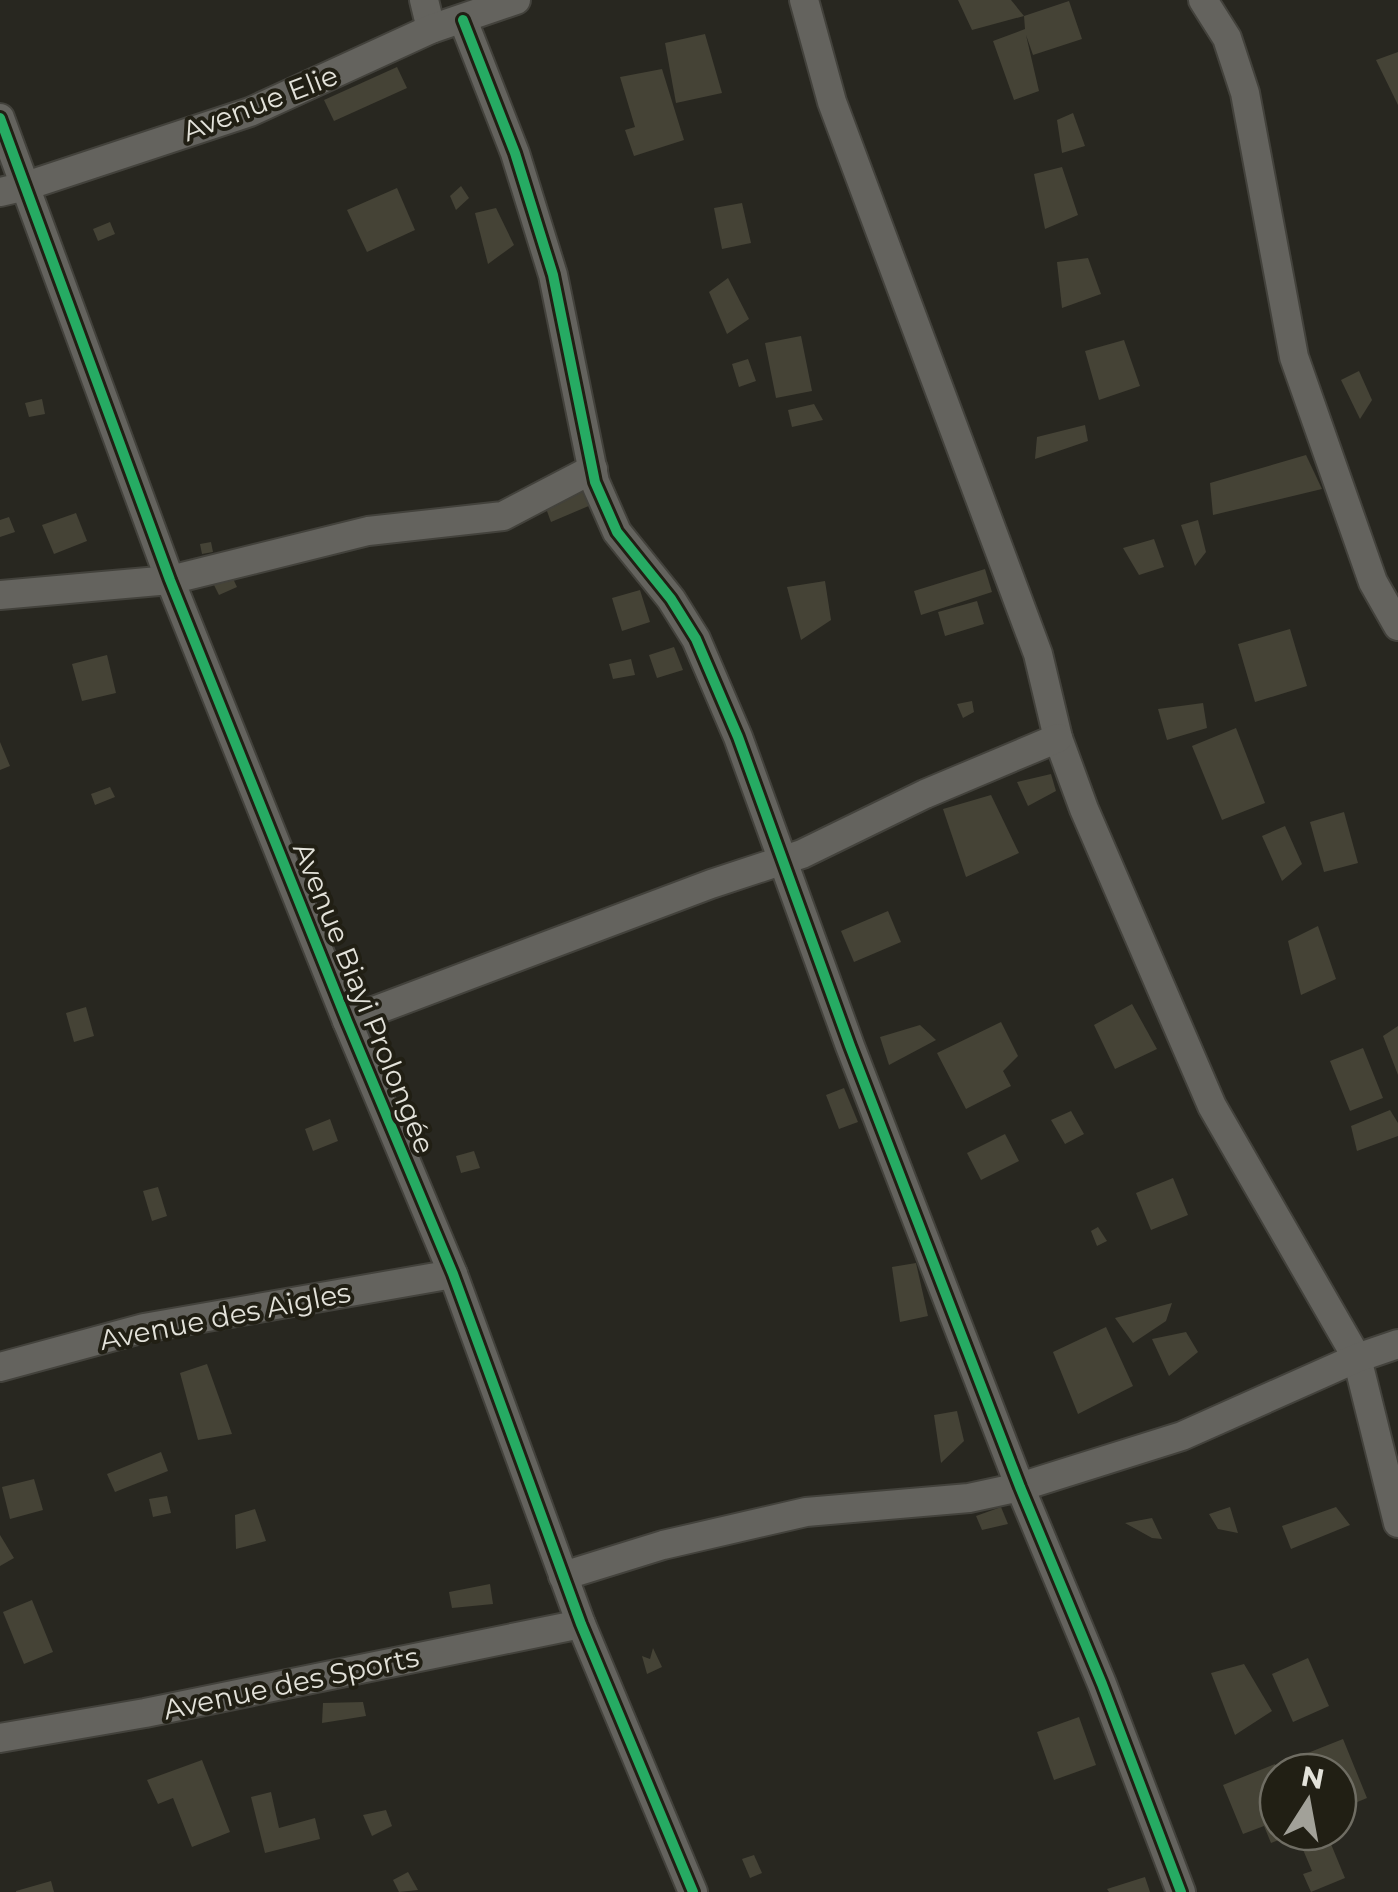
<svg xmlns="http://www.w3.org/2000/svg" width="1398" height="1892" viewBox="0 0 1398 1892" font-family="Montserrat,sans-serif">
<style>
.building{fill:#454336}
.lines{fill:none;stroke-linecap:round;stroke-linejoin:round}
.street-casing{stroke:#43423c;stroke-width:32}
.street{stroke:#64635e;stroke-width:28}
.cycleway-casing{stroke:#211f14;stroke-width:16}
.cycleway{stroke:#26ab63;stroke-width:10}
.labels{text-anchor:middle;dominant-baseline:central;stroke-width:8;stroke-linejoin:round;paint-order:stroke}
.street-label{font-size:28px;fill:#e3e2da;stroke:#211f14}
</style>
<rect width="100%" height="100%" fill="#282720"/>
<g class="building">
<path d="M 958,0 L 1011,0 L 1024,16 L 972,30 Z"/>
<path d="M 1069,1 L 1082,39 L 1033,55 L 1026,35 L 1039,91 L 1014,100 L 993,41 L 1025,29 L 1024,16 Z"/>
<path d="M 705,34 L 722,93 L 676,103 L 665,43 Z"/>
<path d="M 1398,52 L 1398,105 L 1376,60 Z"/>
<path d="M 397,67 L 407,88 L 334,121 L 324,100 Z"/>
<path d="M 662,69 L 684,140 L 634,156 L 625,130 L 635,127 L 620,77 Z"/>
<path d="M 1073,113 L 1085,146 L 1062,153 L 1057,120 Z"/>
<path d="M 1062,167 L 1078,215 L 1045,229 L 1034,174 Z"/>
<path d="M 461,186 L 469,198 L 456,210 L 450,196 Z"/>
<path d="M 397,188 L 415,230 L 367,252 L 347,210 Z"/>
<path d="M 742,203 L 751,243 L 722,249 L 714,208 Z"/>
<path d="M 496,208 L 514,245 L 488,264 L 475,213 Z"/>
<path d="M 110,222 L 115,234 L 98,241 L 93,229 Z"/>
<path d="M 1088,258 L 1101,294 L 1062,308 L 1057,262 Z"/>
<path d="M 728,278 L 749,319 L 727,334 L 709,292 Z"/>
<path d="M 801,336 L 812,391 L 776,398 L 765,343 Z"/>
<path d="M 1124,340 L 1140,386 L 1099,400 L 1085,351 Z"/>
<path d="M 748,359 L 756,381 L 739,387 L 732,364 Z"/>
<path d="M 1359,371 L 1372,400 L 1360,419 L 1341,380 Z"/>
<path d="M 42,399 L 45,414 L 29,417 L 25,403 Z"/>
<path d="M 814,404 L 823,420 L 792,427 L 788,410 Z"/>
<path d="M 1085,425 L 1088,441 L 1035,459 L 1037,437 Z"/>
<path d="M 1306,455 L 1322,489 L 1213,515 L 1210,483 Z"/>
<path d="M 585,489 L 591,505 L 551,522 L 544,503 Z"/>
<path d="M 76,513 L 87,541 L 54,554 L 42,525 Z"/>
<path d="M 9,517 L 15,532 L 0,537 L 0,520 Z"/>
<path d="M 1198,520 L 1206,552 L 1195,566 L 1181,525 Z"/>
<path d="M 1154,539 L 1164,567 L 1139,575 L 1123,548 Z"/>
<path d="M 211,542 L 213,552 L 202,554 L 200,544 Z"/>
<path d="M 985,569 L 992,592 L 921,615 L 914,591 Z"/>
<path d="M 229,570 L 237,587 L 219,595 L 211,579 Z"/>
<path d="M 825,581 L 831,620 L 801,640 L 787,587 Z"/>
<path d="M 640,590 L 650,622 L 622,631 L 612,598 Z"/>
<path d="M 977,601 L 984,624 L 945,636 L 938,612 Z"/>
<path d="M 1290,629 L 1307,686 L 1255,702 L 1238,644 Z"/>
<path d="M 674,647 L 683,670 L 657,678 L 649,655 Z"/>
<path d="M 107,655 L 116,693 L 82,701 L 72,664 Z"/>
<path d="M 631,659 L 635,675 L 613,679 L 609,664 Z"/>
<path d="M 972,701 L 974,712 L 963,718 L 957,704 Z"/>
<path d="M 1203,703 L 1207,728 L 1167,740 L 1158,709 Z"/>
<path d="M 1236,728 L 1265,803 L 1222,820 L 1192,746 Z"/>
<path d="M 0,742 L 10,766 L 0,770 Z"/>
<path d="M 1051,774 L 1056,791 L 1028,806 L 1017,782 Z"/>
<path d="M 110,787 L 115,797 L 95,805 L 91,794 Z"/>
<path d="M 991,795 L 1019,853 L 966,877 L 943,809 Z"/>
<path d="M 1344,812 L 1358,863 L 1324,872 L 1310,822 Z"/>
<path d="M 1285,826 L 1302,864 L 1282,881 L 1262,836 Z"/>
<path d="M 888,911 L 901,942 L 854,962 L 841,931 Z"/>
<path d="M 1318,926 L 1336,979 L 1301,995 L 1288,941 Z"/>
<path d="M 1132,1004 L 1157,1049 L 1115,1069 L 1094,1025 Z"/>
<path d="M 86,1007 L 94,1036 L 74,1042 L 66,1013 Z"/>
<path d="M 1001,1022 L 1018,1056 L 1003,1071 L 1011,1086 L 966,1109 L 937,1053 Z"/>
<path d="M 920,1025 L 936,1040 L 889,1065 L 880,1037 Z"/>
<path d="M 1398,1026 L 1398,1075 L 1383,1036 Z"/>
<path d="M 1363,1048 L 1383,1098 L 1350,1111 L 1330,1061 Z"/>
<path d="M 844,1088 L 858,1122 L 839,1129 L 826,1095 Z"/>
<path d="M 1390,1110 L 1398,1123 L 1398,1136 L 1357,1151 L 1351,1126 Z"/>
<path d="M 1071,1111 L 1084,1134 L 1065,1144 L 1051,1120 Z"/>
<path d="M 330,1119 L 338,1141 L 313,1151 L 305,1129 Z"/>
<path d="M 1005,1134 L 1019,1161 L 981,1180 L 967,1153 Z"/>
<path d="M 474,1151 L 480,1168 L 461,1173 L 456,1156 Z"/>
<path d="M 1173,1178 L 1188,1215 L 1151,1230 L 1136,1193 Z"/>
<path d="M 158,1187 L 167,1216 L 152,1221 L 143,1191 Z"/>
<path d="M 1098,1227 L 1107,1241 L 1097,1246 L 1091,1231 Z"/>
<path d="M 916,1263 L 928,1316 L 900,1322 L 892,1267 Z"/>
<path d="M 1172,1303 L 1166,1321 L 1133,1343 L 1115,1318 Z"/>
<path d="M 1106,1327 L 1133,1386 L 1078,1414 L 1053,1352 Z"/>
<path d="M 1186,1332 L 1198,1352 L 1169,1376 L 1152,1339 Z"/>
<path d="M 207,1364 L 232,1434 L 198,1440 L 180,1373 Z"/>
<path d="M 957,1411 L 964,1441 L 941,1463 L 934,1415 Z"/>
<path d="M 161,1452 L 168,1471 L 115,1492 L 107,1474 Z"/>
<path d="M 34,1479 L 43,1510 L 10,1519 L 2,1487 Z"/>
<path d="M 167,1496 L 171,1513 L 153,1517 L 149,1499 Z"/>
<path d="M 1001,1507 L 1008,1524 L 982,1530 L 976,1516 Z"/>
<path d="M 1230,1507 L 1238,1533 L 1218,1529 L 1209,1514 Z"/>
<path d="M 1336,1507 L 1350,1525 L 1291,1549 L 1282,1526 Z"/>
<path d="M 255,1509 L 266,1541 L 236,1549 L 235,1515 Z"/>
<path d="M 1152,1518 L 1162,1539 L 1152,1538 L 1125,1523 Z"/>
<path d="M 0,1535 L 14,1558 L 0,1566 Z"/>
<path d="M 490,1584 L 493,1604 L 452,1608 L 449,1592 Z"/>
<path d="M 32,1600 L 53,1652 L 24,1664 L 3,1612 Z"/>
<path d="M 653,1648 L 662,1667 L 647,1674 L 642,1656 L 650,1659 Z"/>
<path d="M 1308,1658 L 1329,1706 L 1293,1722 L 1272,1674 Z"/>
<path d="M 1244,1664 L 1272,1711 L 1235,1735 L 1211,1673 Z"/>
<path d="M 363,1702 L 366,1716 L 322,1723 L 323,1703 Z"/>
<path d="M 1079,1717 L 1096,1765 L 1054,1780 L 1037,1732 Z"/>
<path d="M 1343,1739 L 1367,1798 L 1338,1810 L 1338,1772 L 1296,1772 L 1290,1760 Z"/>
<path d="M 202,1760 L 230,1832 L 192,1847 L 173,1798 L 158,1804 L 147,1780 Z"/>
<path d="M 1275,1764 L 1278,1771 L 1278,1832 L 1326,1832 L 1345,1878 L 1311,1892 L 1303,1874 L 1312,1871 L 1296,1833 L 1271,1843 L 1264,1826 L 1243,1834 L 1223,1785 Z"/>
<path d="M 271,1792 L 279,1828 L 315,1818 L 320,1839 L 265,1853 L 251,1797 Z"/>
<path d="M 386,1810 L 392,1826 L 372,1836 L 363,1815 Z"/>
<path d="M 754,1855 L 762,1873 L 750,1878 L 742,1859 Z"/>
<path d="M 408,1872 L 418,1890 L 399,1892 L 393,1880 Z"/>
<path d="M 1145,1877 L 1150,1892 L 1109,1892 L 1107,1889 Z"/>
<path d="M 51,1881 L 54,1892 L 16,1892 L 16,1891 Z"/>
</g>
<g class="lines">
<g class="street-casing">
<g id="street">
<path d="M 424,0 L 431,29"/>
<path d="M 804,0 L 832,102 L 1038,654 L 1058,738 L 1084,809 L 1212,1106 L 1357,1358 L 1398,1523"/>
<path d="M 1203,0 L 1227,38 L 1245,93 L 1294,357 L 1373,582 L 1398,626"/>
<path d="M 463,20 L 515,153 L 553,275 L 595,482 L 617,532 L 671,599 L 696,639 L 738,737 L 850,1046 L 1020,1487 L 1102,1684 L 1181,1892"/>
<path d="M 0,118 L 170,580 L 347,1021 L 453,1274 L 581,1624 L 693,1892"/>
<path d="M 0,192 L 26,186 L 250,112 L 431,29 L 516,0"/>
<path d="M 0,595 L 170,580 L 368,531 L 503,516 L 593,469"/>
<path d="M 347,1021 L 711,884 L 802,854 L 925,794 L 1058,738"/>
<path d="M 0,1367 L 144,1328 L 453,1274"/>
<path d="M 563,1576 L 663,1545 L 806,1512 L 969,1498 L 1020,1487 L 1182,1436 L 1357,1358 L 1398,1344"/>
<path d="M 0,1738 L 145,1713 L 581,1624"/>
</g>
</g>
<use href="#street" class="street"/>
<g class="cycleway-casing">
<g id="cycleway">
<path d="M 463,20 L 515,153 L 553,275 L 595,482 L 617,532 L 671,599 L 696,639 L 738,737 L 850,1046 L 1020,1487 L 1102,1684 L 1181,1892"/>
<path d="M 0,118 L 170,580 L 347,1021 L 453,1274 L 581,1624 L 693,1892"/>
</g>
</g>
<use href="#cycleway" class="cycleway"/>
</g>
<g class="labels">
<g class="street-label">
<text transform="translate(260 103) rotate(-21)">Avenue Elie</text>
<text transform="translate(364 998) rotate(68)">Avenue Biayi Prolongée</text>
<text transform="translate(225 1316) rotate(-11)">Avenue des Aigles</text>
<text transform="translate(291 1683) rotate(-12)">Avenue des Sports</text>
</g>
</g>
<g transform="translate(1308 1802) rotate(11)"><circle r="48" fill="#211f14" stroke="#6f6d63" stroke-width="2.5"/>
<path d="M0-8L18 38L0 25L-18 38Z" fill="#a2a199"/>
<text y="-15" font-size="28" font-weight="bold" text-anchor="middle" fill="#e3e2da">N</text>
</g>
</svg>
